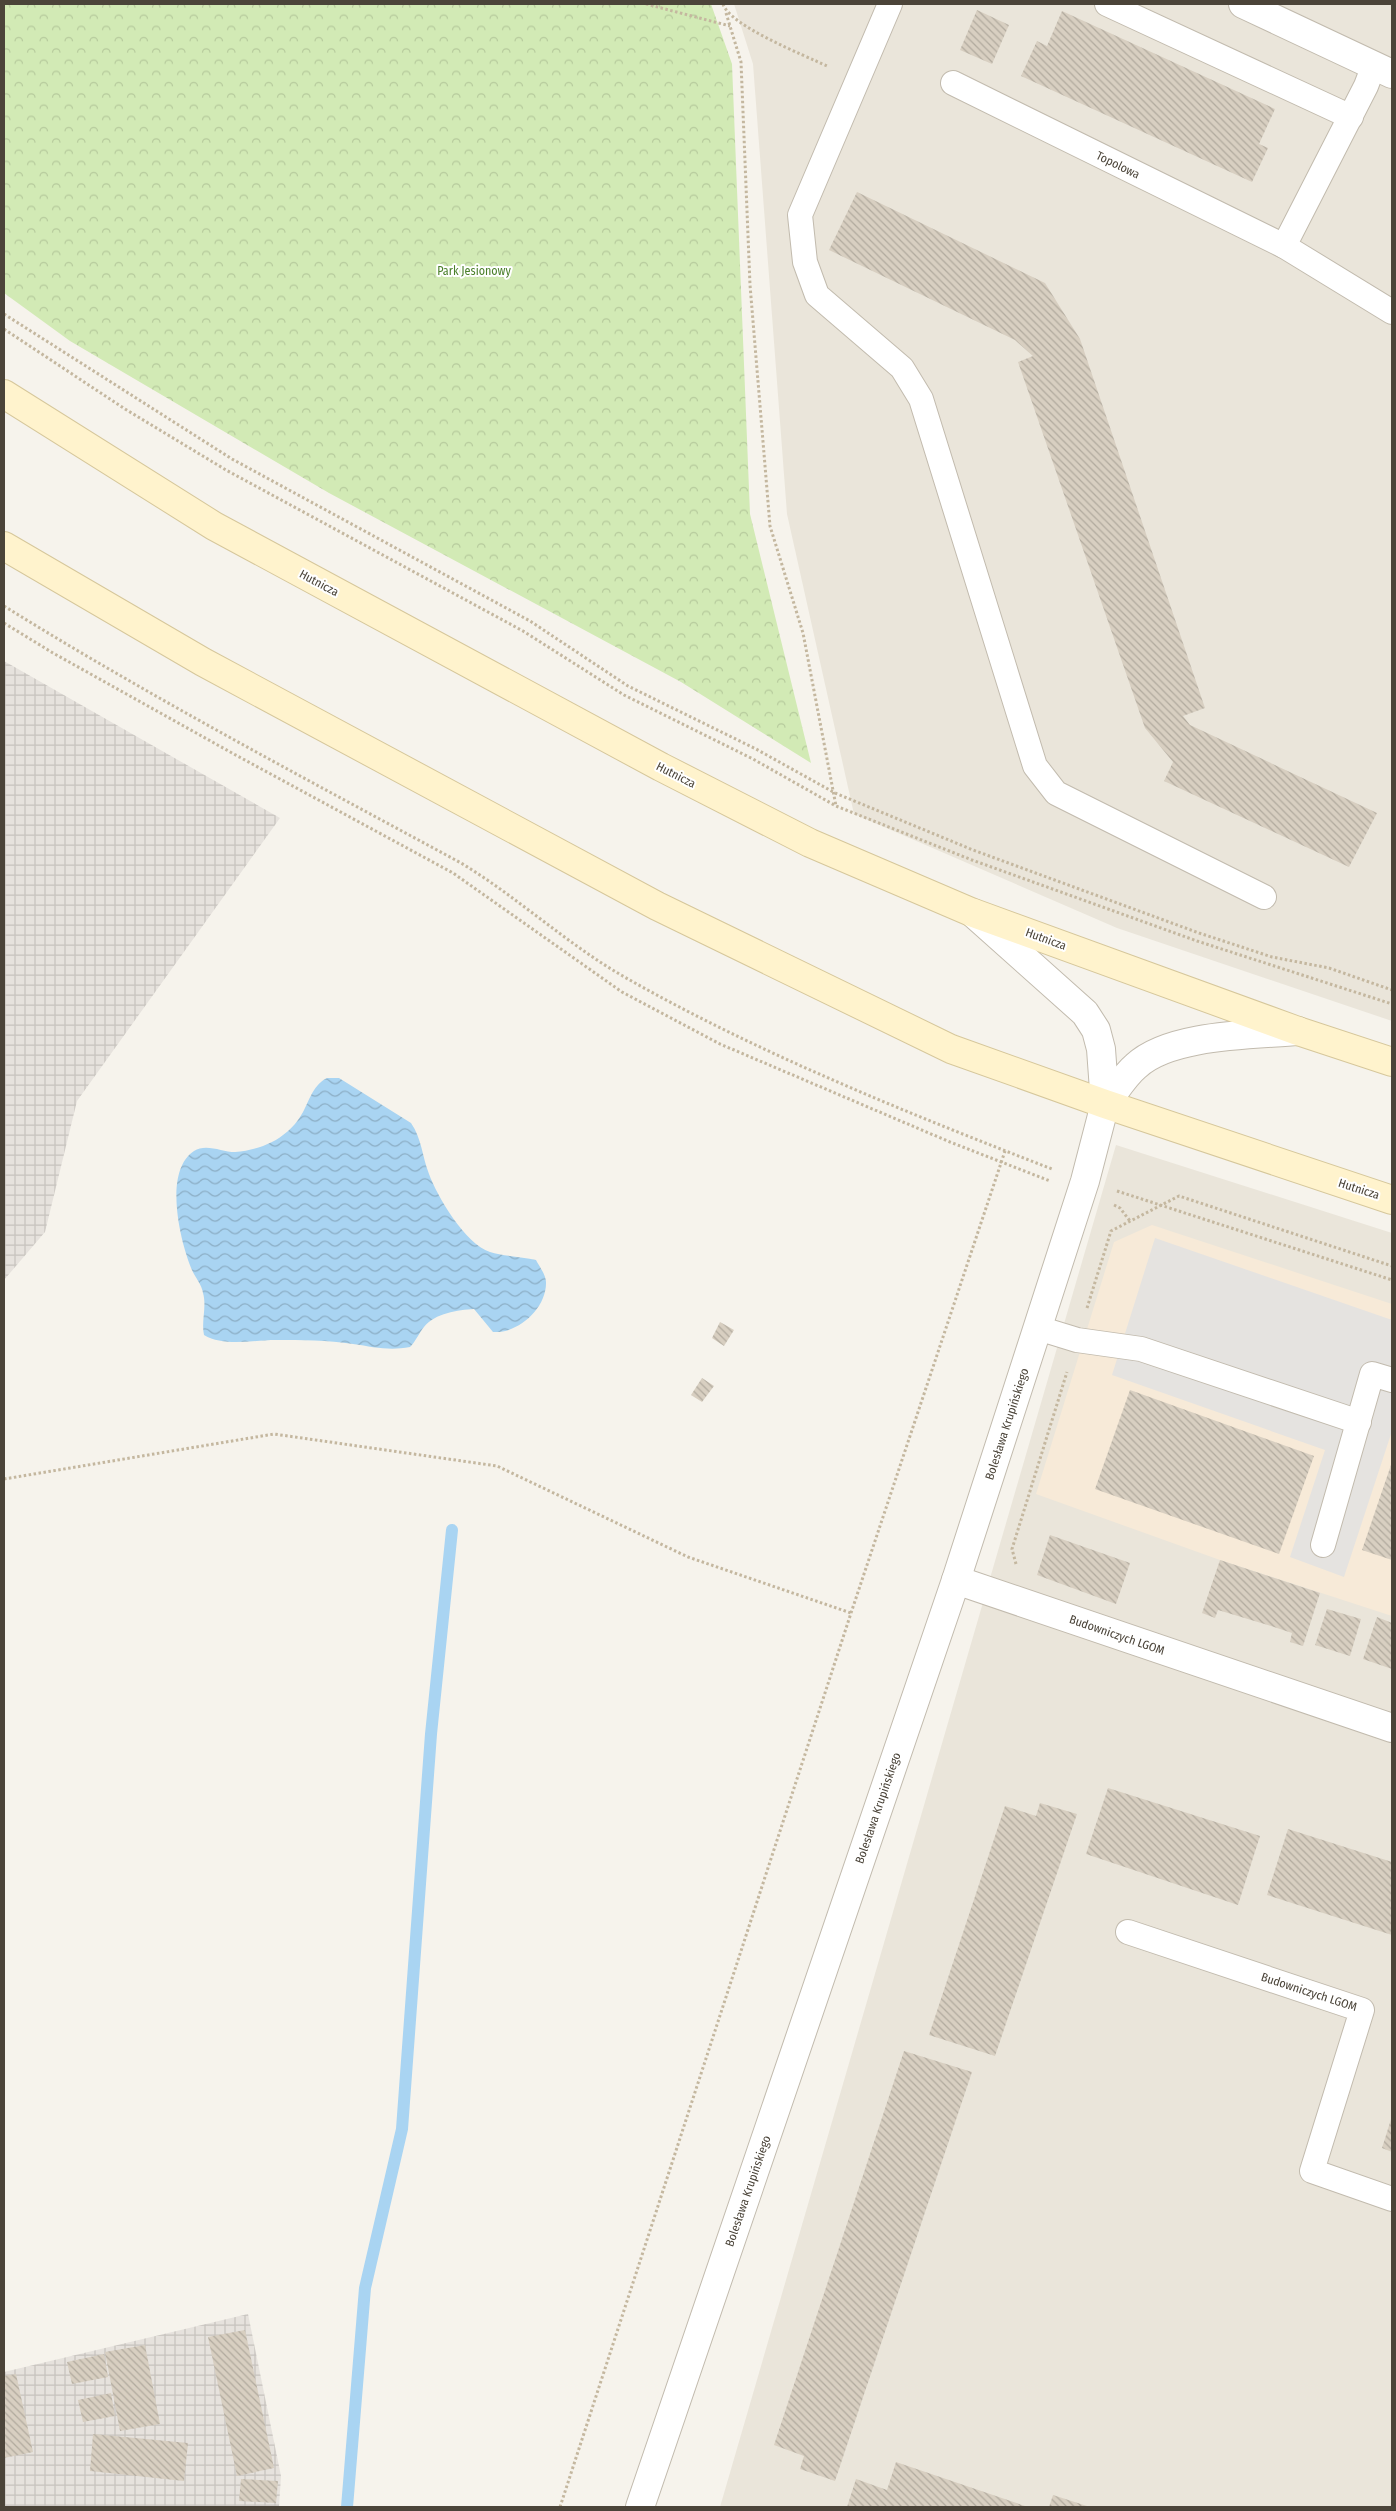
<svg xmlns="http://www.w3.org/2000/svg" width="1396" height="2511" viewBox="0 0 1396 2511" font-family="'Fira Sans Condensed',sans-serif">
<style>
.residential{fill:#eae5da}
.commercial{fill:#f7ead8}
.industrial{fill:url(#industrial-grid)}
.forest{fill:url(#forest-crowns)}
.parking{fill:#e5e3e0}
.water{fill:url(#water-waves)}
.lines{fill:none;stroke-linecap:round;stroke-linejoin:round}
.stream{stroke:#a9d4f2;stroke-width:12}
.building{fill:url(#building-back-hatch)}
.lane-casing{stroke:#c2bbae;stroke-width:26}
.street-casing{stroke:#c2bbae;stroke-width:30}
.secondary-casing{stroke:#d6c79b;stroke-width:30}
.path{stroke:#c4b79f;stroke-width:3;stroke-dasharray:2.5 2.5;stroke-linecap:butt}
.lane{stroke:#fff;stroke-width:24}
.street{stroke:#fff;stroke-width:28}
.secondary{stroke:#fff3cd;stroke-width:28}
.labels{text-anchor:middle;dominant-baseline:central;stroke-width:4;stroke-linejoin:round;paint-order:stroke}
.street-label{font-size:12px;fill:#4b4439;stroke:#fff}
.park-label{font-size:12px;fill:#4a7f2a;stroke:#fff}
</style>
<defs>
<pattern id="industrial-grid" width="8" height="8" patternUnits="userSpaceOnUse" patternTransform="scale(1.25)"><rect width="8" height="8" fill="#e6e2dd"/><path d="M0 4h8M4 0v8" fill="none" stroke="#c7c3be"/></pattern>
<pattern id="forest-crowns" width="20" height="18" patternUnits="userSpaceOnUse" patternTransform="scale(1.25)"><rect width="20" height="18" fill="#d2eab5"/><path d="M2 6a3 3 0 1 1 6 0M12 15a3 3 0 1 1 6 0" fill="none" stroke="#b6ca9c"/></pattern>
<pattern id="water-waves" width="16" height="10" patternUnits="userSpaceOnUse" patternTransform="scale(1.25)"><rect width="16" height="10" fill="#a9d4f2"/><path d="M0 5q4-4 8 0t8 0" fill="none" stroke="#8caec5"/></pattern>
<pattern id="building-back-hatch" width="6" height="6" patternUnits="userSpaceOnUse" patternTransform="scale(1.25)"><rect width="6" height="6" fill="#d8cfc1"/><path d="M-1 5l2 2M0 0l6 6M5-1l2 2" fill="none" stroke="#b1aa9e"/></pattern>
</defs>
<rect width="100%" height="100%" fill="#f6f3ec"/>
<g class="residential">
<path d="M 734,4 L 1392,4 L 1392,1021 L 1117,928 L 854,814 L 787,514 L 753,64 Z"/>
<path d="M 1116,1145 L 1392,1233 L 1392,2507 L 720,2507 Z"/>
</g>
<path class="commercial" d="M 1152,1225 L 1392,1304 L 1392,1616 L 1220,1560 L 1036,1494 L 1114,1242 Z"/>
<g class="industrial">
<path d="M 4,661 L 280,818 L 77,1101 L 45,1232 L 4,1280 Z"/>
<path d="M 248,2314 L 281,2476 L 279,2507 L 4,2507 L 4,2372 Z"/>
</g>
<path class="forest" d="M 4,4 L 711,4 L 732,64 L 750,514 L 811,763 L 681,682 L 329,493 L 70,341 L 4,293 Z"/>
<path class="parking" d="M 1155,1238 L 1392,1320 L 1392,1431 L 1344,1577 L 1290,1557 L 1325,1450 L 1112,1375 Z"/>
<path class="water" d="M 327,1078 L 339,1078 L 411,1123 C 422,1139 422,1156 429,1174 C 437,1196 465,1244 490,1252 C 502,1256 522,1257 536,1260 C 539,1266 546,1275 546,1282 C 547,1308 518,1334 493,1332 L 474,1309 C 458,1310 435,1313 424,1327 C 419,1333 416,1341 410,1347 C 389,1351 374,1347 353,1344 C 328,1340 301,1340 276,1340 C 253,1340 224,1347 204,1335 C 201,1321 207,1307 203,1293 C 202,1285 195,1277 192,1270 C 180,1242 163,1171 194,1151 C 206,1143 222,1152 235,1152 C 248,1151 260,1148 272,1142 C 282,1137 294,1127 300,1117 C 309,1104 311,1086 327,1078 Z"/>
<g class="lines">
<path class="stream" d="M 347,2507 L 365,2288 L 402,2129 L 431,1734 L 452,1530"/>
</g>
<g class="building">
<path d="M 977,10 L 1009,25 L 992,64 L 960,50 Z"/>
<path d="M 1062,11 L 1275,109 L 1259,144 L 1268,148 L 1252,182 L 1021,76 L 1037,41 L 1047,46 Z"/>
<path d="M 857,192 L 1045,283 L 1080,339 L 1205,708 L 1183,716 L 1190,725 L 1377,813 L 1349,867 L 1164,781 L 1173,762 L 1145,728 L 1018,362 L 1033,356 L 1015,340 L 829,250 Z"/>
<path d="M 720,1322 L 734,1330 L 724,1346 L 712,1338 Z"/>
<path d="M 702,1378 L 714,1386 L 702,1402 L 691,1395 Z"/>
<path d="M 1130,1390 L 1314,1456 L 1279,1554 L 1095,1489 Z"/>
<path d="M 1392,1462 L 1392,1560 L 1362,1550 Z"/>
<path d="M 1050,1535 L 1130,1563 L 1116,1604 L 1037,1575 Z"/>
<path d="M 1220,1560 L 1320,1593 L 1303,1646 L 1290,1642 L 1292,1633 L 1271,1626 L 1218,1610 L 1215,1618 L 1202,1613 Z"/>
<path d="M 1327,1609 L 1361,1619 L 1350,1656 L 1315,1645 Z"/>
<path d="M 1377,1617 L 1392,1623 L 1392,1669 L 1363,1659 Z"/>
<path d="M 1108,1788 L 1260,1836 L 1238,1905 L 1086,1854 Z"/>
<path d="M 1040,1803 L 1077,1814 L 995,2056 L 929,2035 L 1005,1806 L 1036,1816 Z"/>
<path d="M 1288,1829 L 1392,1862 L 1392,1935 L 1267,1895 Z"/>
<path d="M 904,2051 L 972,2072 L 835,2481 L 800,2469 L 804,2456 L 774,2445 Z"/>
<path d="M 1392,2116 L 1392,2152 L 1382,2148 Z"/>
<path d="M 245,2330 L 274,2468 L 237,2476 L 208,2337 Z"/>
<path d="M 145,2345 L 160,2424 L 120,2431 L 105,2352 Z"/>
<path d="M 104,2354 L 108,2377 L 72,2384 L 67,2362 Z"/>
<path d="M 16,2374 L 33,2452 L 4,2458 L 4,2376 Z"/>
<path d="M 111,2393 L 115,2416 L 83,2422 L 78,2400 Z"/>
<path d="M 93,2434 L 188,2443 L 184,2481 L 90,2471 Z"/>
<path d="M 896,2462 L 1028,2507 L 847,2507 L 856,2479 L 887,2490 Z"/>
<path d="M 241,2479 L 278,2481 L 276,2503 L 239,2501 Z"/>
<path d="M 1053,2495 L 1090,2507 L 1049,2507 Z"/>
</g>
<g class="lines">
<g class="lane-casing">
<g id="lane">
<path d="M 890,4 L 800,215 L 805,262 L 817,295 L 902,368 L 921,399 L 1035,766 L 1056,793 L 1264,897"/>
<path d="M 1107,4 L 1351,117"/>
<path d="M 953,83 L 1284,246 L 1392,312"/>
<path d="M 1284,246 L 1366,86 L 1374,65"/>
<path d="M 1038,1328 L 1077,1340 L 1141,1349 L 1359,1422"/>
<path d="M 1323,1545 L 1372,1374 L 1392,1380"/>
<path d="M 1128,1932 L 1362,2010 L 1312,2171 L 1392,2199"/>
</g>
</g>
<g class="street-casing">
<g id="street">
<path d="M 1243,4 L 1392,74"/>
<path d="M 1105,1104 C 1115,1092 1124,1076 1136,1066 C 1170,1034 1253,1035 1298,1031"/>
<path d="M 956,1580 L 1392,1728"/>
<path d="M 640,2507 L 956,1580 L 1085,1181 L 1105,1104 L 1101,1049 L 1096,1030 L 1085,1013 L 973,913"/>
</g>
</g>
<g class="secondary-casing">
<g id="secondary">
<path d="M 4,394 L 214,526 L 661,767 L 810,843 L 971,912 L 1298,1031 L 1392,1062"/>
<path d="M 4,546 L 203,662 L 657,906 L 951,1049 L 1105,1104 L 1392,1200"/>
</g>
</g>
<g class="path">
<path d="M 646,4 L 730,26"/>
<path d="M 723,4 C 730,26 804,55 827,66"/>
<path d="M 726,13 L 741,62 L 750,285 L 770,526 L 803,633 L 836,806"/>
<path d="M 4,314 L 232,459 L 530,621 L 628,686 L 756,749 L 835,793 L 973,850 L 1199,933 L 1272,957 L 1329,968 L 1392,990"/>
<path d="M 4,329 L 125,409 L 226,470 L 523,631 L 624,695 L 753,759 L 836,806 L 972,860 L 1197,941 L 1392,1004"/>
<path d="M 4,606 C 152,698 308,780 461,863 C 519,898 569,946 628,979 C 760,1054 910,1114 1052,1169"/>
<path d="M 4,623 L 53,653 L 232,753 L 453,873 L 622,992 L 720,1044 L 950,1142 L 1050,1181"/>
<path d="M 1117,1191 L 1392,1280"/>
<path d="M 1114,1205 L 1120,1208 L 1130,1221"/>
<path d="M 1087,1308 L 1111,1231 L 1179,1196 L 1392,1266"/>
<path d="M 4,1479 L 274,1434 L 497,1466 L 688,1557 L 851,1613"/>
<path d="M 1016,1564 L 1012,1549 L 1067,1372"/>
<path d="M 560,2507 L 851,1613 L 1005,1151"/>
</g>
<use href="#lane" class="lane"/>
<use href="#street" class="street"/>
<use href="#secondary" class="secondary"/>
</g>
<g class="labels">
<g class="street-label">
<text transform="translate(1118 165) rotate(26)">Topolowa</text>
<text transform="translate(319 583) rotate(28)">Hutnicza</text>
<text transform="translate(676 775) rotate(27)">Hutnicza</text>
<text transform="translate(1046 939) rotate(20)">Hutnicza</text>
<text transform="translate(1359 1189) rotate(18)">Hutnicza</text>
<text transform="translate(1007 1424) rotate(-72)">Bolesława Krupińskiego</text>
<text transform="translate(1117 1635) rotate(19)">Budowniczych LGOM</text>
<text transform="translate(878 1808) rotate(-71)">Bolesława Krupińskiego</text>
<text transform="translate(1309 1992) rotate(18)">Budowniczych LGOM</text>
<text transform="translate(748 2191) rotate(-71)">Bolesława Krupińskiego</text>
</g>
<g class="park-label">
<text x="474" y="271">Park Jesionowy</text>
</g>
</g>
<rect width="1396" height="2511" fill="none" stroke="#4b4439" stroke-width="10"/>
</svg>
